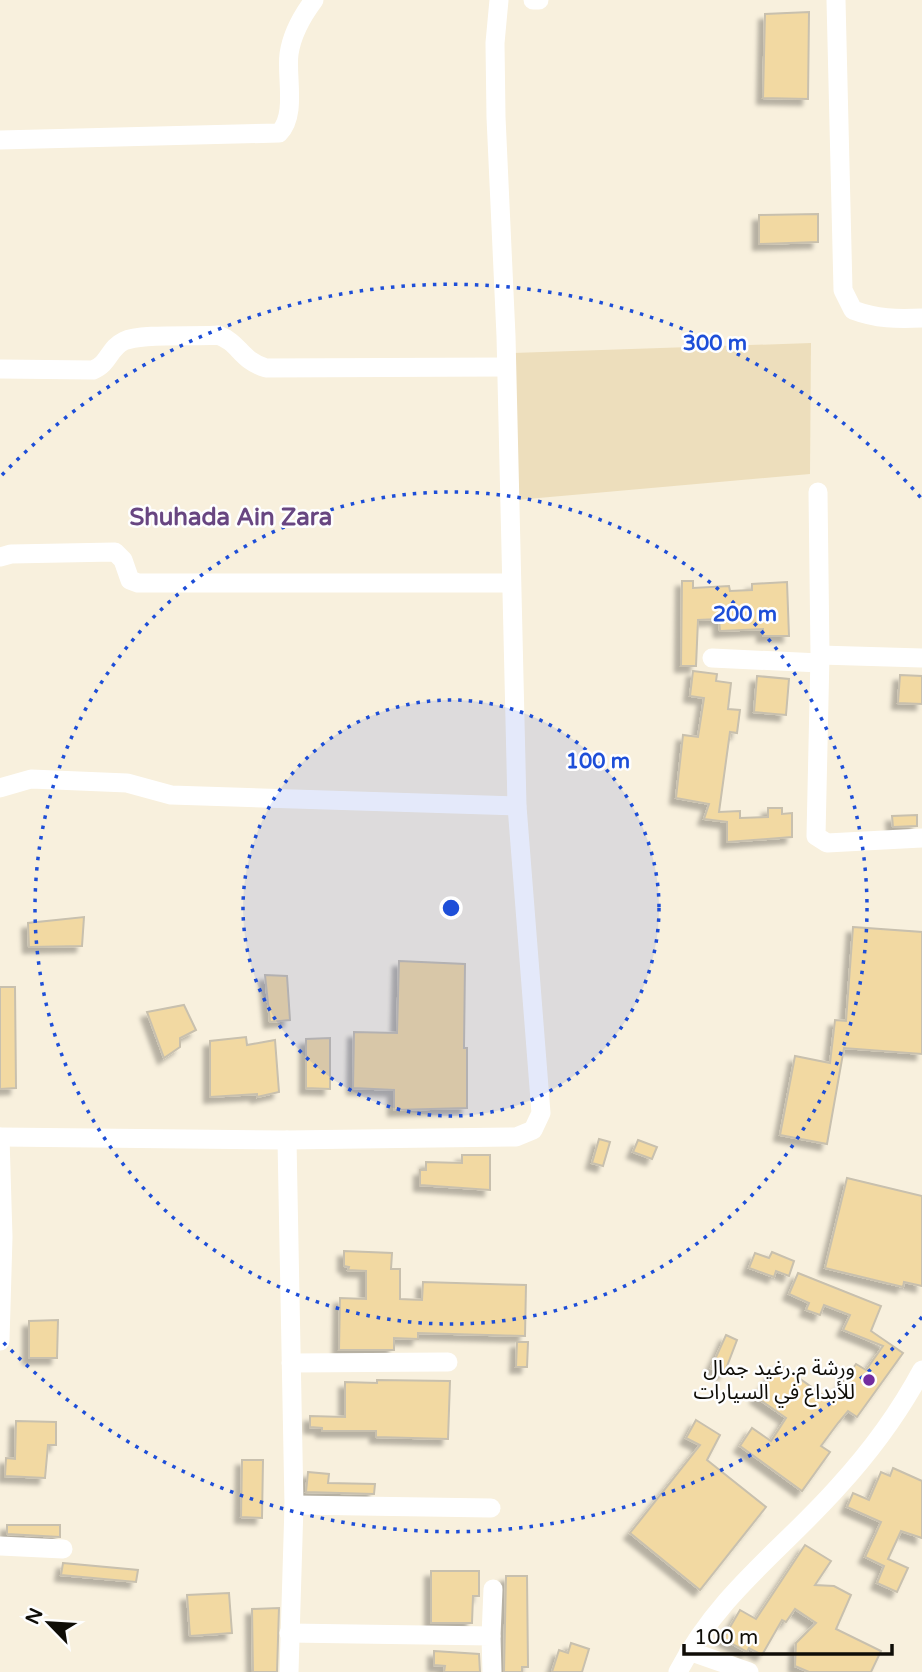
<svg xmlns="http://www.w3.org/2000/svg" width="922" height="1672" viewBox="0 0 922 1672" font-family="'Varela Round','Noto Sans Arabic',sans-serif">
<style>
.green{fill:#eddebc}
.building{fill:#f2d9a2;stroke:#c8c0ae;stroke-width:2;filter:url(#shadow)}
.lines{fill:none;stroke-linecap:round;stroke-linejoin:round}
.minor{stroke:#fff;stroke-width:19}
.ring{fill:none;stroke:#1d4ed8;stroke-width:3.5;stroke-dasharray:3.5 7}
.poi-dot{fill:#732c9f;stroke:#fefefe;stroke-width:2.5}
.labels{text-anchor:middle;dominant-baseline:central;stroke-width:5;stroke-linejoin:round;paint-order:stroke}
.poi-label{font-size:21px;fill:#0f0d07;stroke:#fefefe;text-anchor:end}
.quarter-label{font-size:24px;font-weight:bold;fill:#684681;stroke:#fefefe}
.centre{fill:#1d4ed8;stroke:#fefefe;stroke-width:3.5}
.ring-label{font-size:21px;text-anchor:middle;font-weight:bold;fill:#1d4ed8;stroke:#fefefe;stroke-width:5;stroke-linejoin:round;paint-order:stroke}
</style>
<defs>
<filter id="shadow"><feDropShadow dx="-6" dy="6" stdDeviation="2" flood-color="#0004"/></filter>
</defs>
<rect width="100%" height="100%" fill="#f8f0dd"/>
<path class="green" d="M 811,343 L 810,474 L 516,500 L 513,353 Z"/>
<g class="building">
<path d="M 809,12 L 808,99 L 763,98 L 765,14 Z"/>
<path d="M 818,214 L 818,242 L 759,244 L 759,215 Z"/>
<path d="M 682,581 L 693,581 L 693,588 L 729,586 L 730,591 L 752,590 L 752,584 L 787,582 L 789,636 L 763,636 L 763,629 L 720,631 L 719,619 L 698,620 L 696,666 L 681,666 Z"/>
<path d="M 693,671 L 717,674 L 716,681 L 731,683 L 728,709 L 740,710 L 737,733 L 730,732 L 719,812 L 740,811 L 740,818 L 768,817 L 768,808 L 782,808 L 782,814 L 792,813 L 792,837 L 727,842 L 727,822 L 704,819 L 709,804 L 676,798 L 683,735 L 698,737 L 704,698 L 690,696 Z"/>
<path d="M 900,675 L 922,676 L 922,704 L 898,703 Z"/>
<path d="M 757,676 L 789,679 L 786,715 L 754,712 Z"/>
<path d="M 917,815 L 917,826 L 893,827 L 892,816 Z"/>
<path d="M 84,917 L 82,946 L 29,947 L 28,923 Z"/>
<path d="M 853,927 L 922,932 L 922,1054 L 844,1048 L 827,1144 L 780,1135 L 795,1056 L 830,1063 L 835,1020 L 846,1021 Z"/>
<path d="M 399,961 L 465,964 L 464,1048 L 467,1048 L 467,1108 L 394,1110 L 394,1090 L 353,1088 L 354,1032 L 397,1033 Z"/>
<path d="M 265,975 L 287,976 L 290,1020 L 270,1022 Z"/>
<path d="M 0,987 L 15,987 L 16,1088 L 0,1089 Z"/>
<path d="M 184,1005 L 196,1030 L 180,1038 L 180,1047 L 164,1058 L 147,1012 Z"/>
<path d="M 246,1037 L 247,1045 L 275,1040 L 279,1092 L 257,1097 L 257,1094 L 210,1097 L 210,1041 Z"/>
<path d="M 330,1038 L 330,1089 L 306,1088 L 306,1039 Z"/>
<path d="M 599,1139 L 610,1142 L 603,1166 L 592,1163 Z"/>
<path d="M 638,1140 L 657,1147 L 652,1159 L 633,1152 Z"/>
<path d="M 462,1155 L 490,1155 L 490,1190 L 420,1185 L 420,1170 L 426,1170 L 426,1162 L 462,1163 Z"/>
<path d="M 847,1178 L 922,1196 L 922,1286 L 904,1282 L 903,1287 L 825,1268 Z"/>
<path d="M 344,1251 L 392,1253 L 391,1269 L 400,1269 L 400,1299 L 422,1300 L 423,1282 L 526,1285 L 525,1336 L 418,1333 L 418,1339 L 394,1338 L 394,1350 L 339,1350 L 340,1298 L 366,1299 L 366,1271 L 348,1270 L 349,1267 L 344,1266 Z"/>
<path d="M 772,1252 L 794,1261 L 789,1276 L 776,1271 L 774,1277 L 749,1268 L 755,1253 L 769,1258 Z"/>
<path d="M 798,1273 L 881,1306 L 871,1331 L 903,1353 L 857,1417 L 848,1411 L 838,1423 L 821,1446 L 830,1452 L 802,1491 L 740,1446 L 752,1428 L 771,1441 L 786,1418 L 756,1397 L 779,1364 L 830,1400 L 856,1364 L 866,1370 L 883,1346 L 843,1330 L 850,1315 L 824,1305 L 820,1315 L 806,1310 L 809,1303 L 789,1294 Z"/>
<path d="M 58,1320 L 57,1358 L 29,1358 L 29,1321 Z"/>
<path d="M 726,1335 L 737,1340 L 724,1374 L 711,1368 Z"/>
<path d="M 517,1342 L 528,1342 L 527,1367 L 516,1367 Z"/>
<path d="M 377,1380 L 450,1381 L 448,1439 L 376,1437 L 376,1431 L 322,1431 L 322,1428 L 310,1427 L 310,1416 L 345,1417 L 345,1382 L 377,1383 Z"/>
<path d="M 696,1420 L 720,1435 L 707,1460 L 766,1507 L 700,1590 L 630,1533 L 700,1445 L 686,1438 Z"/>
<path d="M 16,1421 L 56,1422 L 56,1445 L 48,1445 L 45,1478 L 5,1476 L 6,1458 L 15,1459 Z"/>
<path d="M 242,1460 L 263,1460 L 262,1518 L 241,1517 Z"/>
<path d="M 893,1468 L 922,1481 L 922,1538 L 901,1531 L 888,1559 L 908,1568 L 897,1592 L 877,1583 L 884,1566 L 865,1557 L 881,1522 L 847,1507 L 853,1493 L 869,1500 L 881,1472 L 890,1476 Z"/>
<path d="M 308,1472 L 329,1474 L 328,1483 L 375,1484 L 374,1494 L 306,1492 Z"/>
<path d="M 7,1525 L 60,1525 L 60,1537 L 7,1534 Z"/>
<path d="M 805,1545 L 831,1561 L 815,1585 L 834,1586 L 851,1595 L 836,1629 L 881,1651 L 871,1672 L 809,1672 L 795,1666 L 796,1643 L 816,1623 L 795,1609 L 786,1622 L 782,1620 L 762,1655 L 749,1648 L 747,1652 L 723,1639 L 740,1610 L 756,1619 Z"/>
<path d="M 63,1563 L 138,1570 L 136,1582 L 61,1575 Z"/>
<path d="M 431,1571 L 479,1571 L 479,1596 L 473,1596 L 472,1623 L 431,1623 Z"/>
<path d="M 506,1576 L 527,1576 L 528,1667 L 522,1667 L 522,1672 L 504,1672 Z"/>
<path d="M 229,1593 L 232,1633 L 190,1636 L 187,1595 Z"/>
<path d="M 279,1608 L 277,1672 L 253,1672 L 252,1609 Z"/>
<path d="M 571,1643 L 589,1649 L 582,1672 L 552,1672 L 559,1650 L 568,1653 Z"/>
<path d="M 434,1651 L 479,1654 L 480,1672 L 444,1672 L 445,1666 L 434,1665 Z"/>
</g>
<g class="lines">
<g class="minor">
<path d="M 533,0 L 539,0"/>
<path d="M 836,0 L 843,290 L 853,310 C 877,319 897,319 922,318"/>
<path d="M 0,140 L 279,133 C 297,116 286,76 289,54 C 292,33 302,16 314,0"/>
<path d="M 0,369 L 93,370 C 109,364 109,348 124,341 C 141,333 196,337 218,335 C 240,343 240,360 266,368 L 506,367"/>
<path d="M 818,492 L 820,655 L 816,836 L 827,843 L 922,838"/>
<path d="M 0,557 L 11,554 L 115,552 L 123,560 L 130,580 L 138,583 L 510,583"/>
<path d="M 820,655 L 922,658"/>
<path d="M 712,658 L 820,663"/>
<path d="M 0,788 L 31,779 L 127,783 L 171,795 L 517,806"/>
<path d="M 0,1137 L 287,1140 L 516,1137 L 533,1130 L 541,1113 L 517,806 L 506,336 L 496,117 L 495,43 L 499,0"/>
<path d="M 287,1140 L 294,1505 L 289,1672"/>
<path d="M 0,1341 L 3,1237 L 0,1137"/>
<path d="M 291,1363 L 448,1362"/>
<path d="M 294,1505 L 491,1508"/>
<path d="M 0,1546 L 63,1549"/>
<path d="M 289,1633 L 491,1636 L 492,1672"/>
<path d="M 491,1636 L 493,1589"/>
<path d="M 689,1651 L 749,1672"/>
<path d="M 678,1672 C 719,1593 781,1551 838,1487 C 871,1451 899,1413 922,1370"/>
</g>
</g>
<circle cx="451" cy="908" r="208" fill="#1d4ed8" fill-opacity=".12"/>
<g class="ring">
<circle cx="451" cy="908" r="208"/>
<circle cx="451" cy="908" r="416"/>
<path d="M922 1317A624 624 0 0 1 2 1341M2 475A624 624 0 0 1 922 499"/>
</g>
<circle class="poi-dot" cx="869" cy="1380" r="7"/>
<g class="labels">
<g class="poi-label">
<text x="855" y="1368">ورشة م.رغيد جمال<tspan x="855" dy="24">للأبداع في السيارات</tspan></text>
</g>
<g class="quarter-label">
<text x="231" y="517">Shuhada Ain Zara</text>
</g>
</g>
<circle cx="451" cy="908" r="10" class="centre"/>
<g class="ring-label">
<text x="715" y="350">300 m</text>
<text x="745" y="621">200 m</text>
<text x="598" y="768">100 m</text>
</g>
<g transform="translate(49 1623) rotate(295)" stroke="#fefefe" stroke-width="5" paint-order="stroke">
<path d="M0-5L12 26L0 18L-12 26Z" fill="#0f0d07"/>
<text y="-10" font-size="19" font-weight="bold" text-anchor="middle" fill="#0f0d07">N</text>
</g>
<path d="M684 1644v10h208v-10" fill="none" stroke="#0f0d07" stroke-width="3.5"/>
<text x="694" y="1644" font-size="21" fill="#0f0d07" stroke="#fefefe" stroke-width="5" paint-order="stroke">100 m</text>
</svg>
